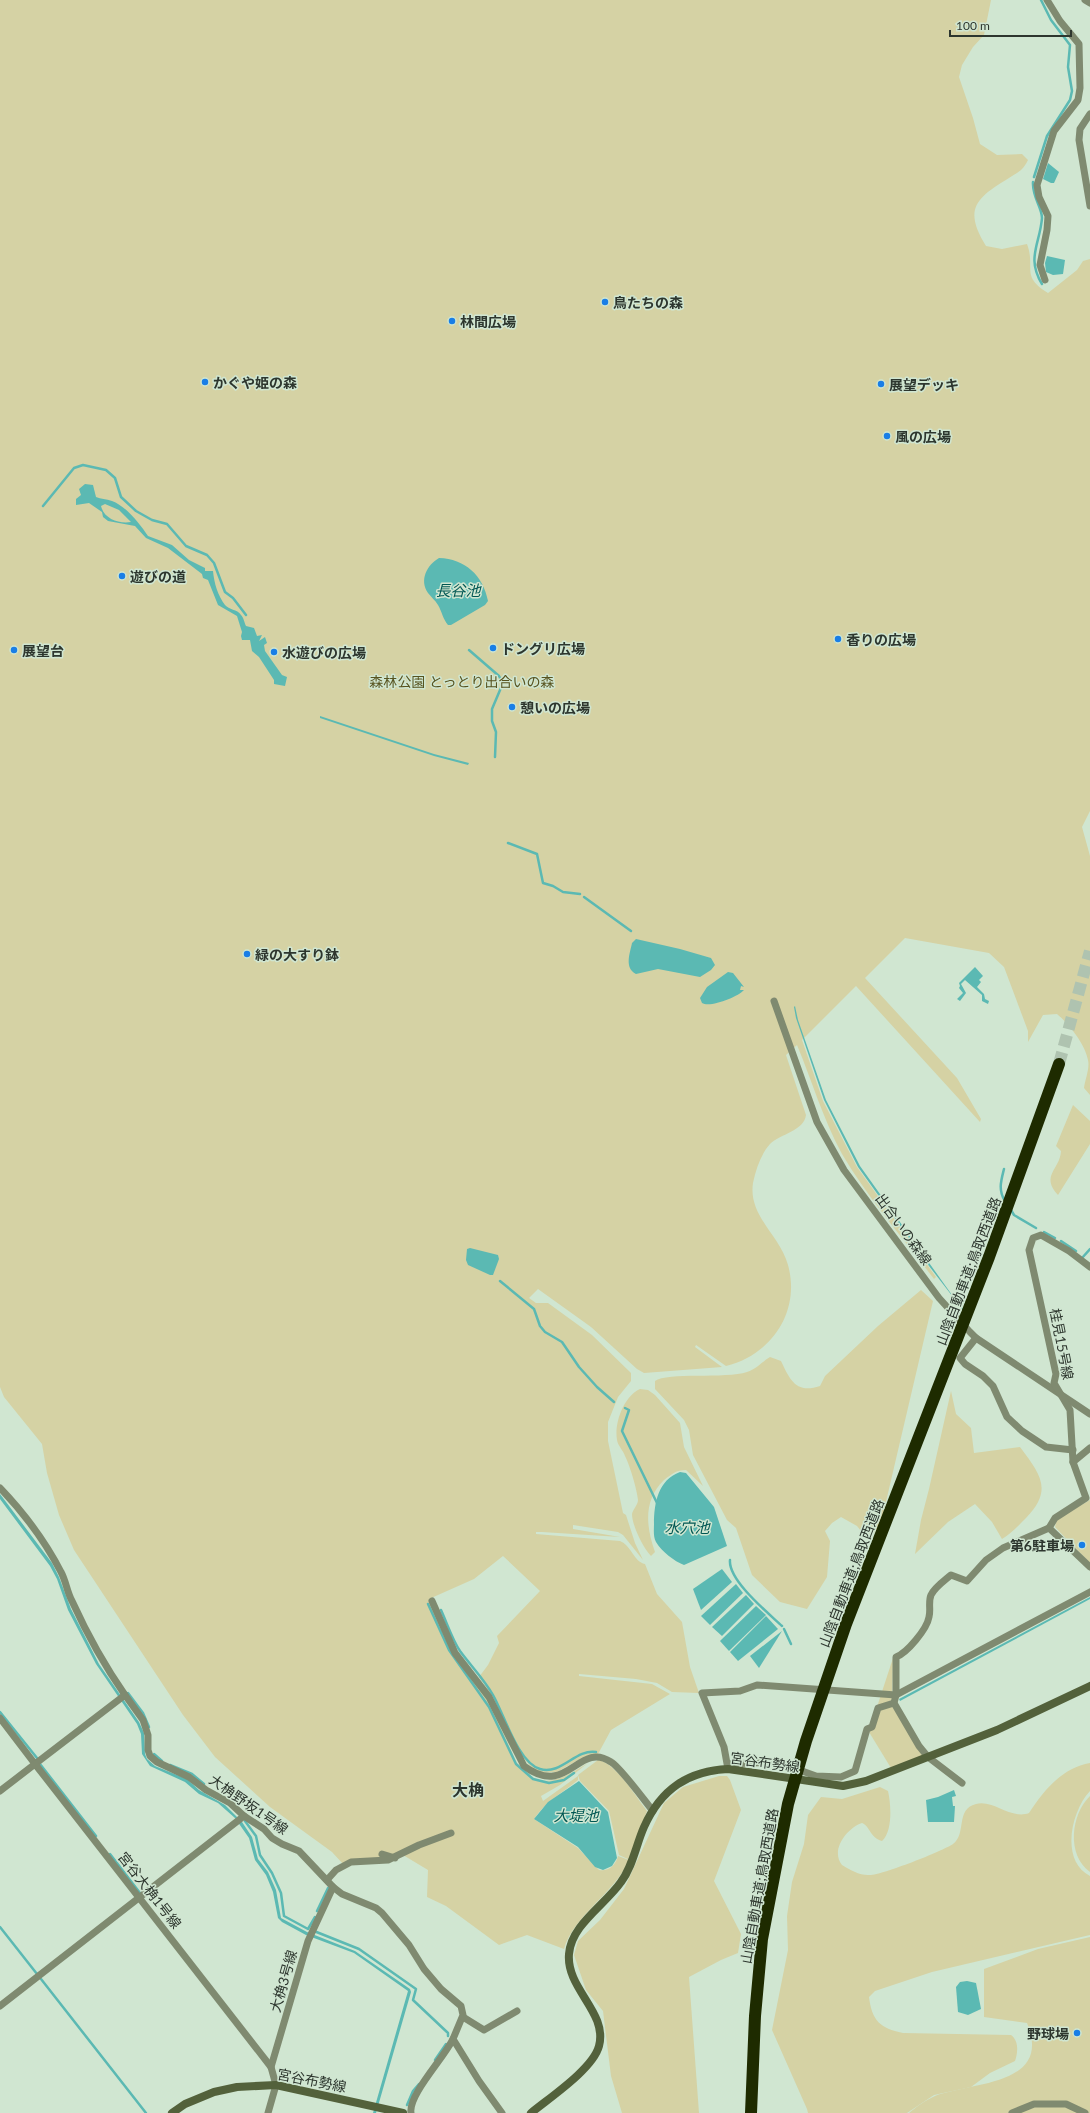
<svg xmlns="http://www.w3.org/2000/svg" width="1090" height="2113" viewBox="0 0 1090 2113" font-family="Lato,'Noto Sans JP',sans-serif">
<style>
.green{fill:#d5d2a4}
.water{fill:#5bb9b3;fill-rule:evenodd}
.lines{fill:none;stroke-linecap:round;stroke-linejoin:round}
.stream{stroke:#5bb9b3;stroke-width:2.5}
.highway-tunnel{stroke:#afc3b0;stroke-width:12;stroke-dasharray:12 6;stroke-linecap:butt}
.street{stroke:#7f8a70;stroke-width:7}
.secondary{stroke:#53613b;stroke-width:8}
.highway{stroke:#1e2b00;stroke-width:12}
.poi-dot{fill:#197ee6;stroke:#d0e6d1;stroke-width:1.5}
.labels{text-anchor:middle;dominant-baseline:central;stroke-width:3;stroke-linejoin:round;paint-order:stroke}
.poi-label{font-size:14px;font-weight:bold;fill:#2d362e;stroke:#d0e6d1;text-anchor:start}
.park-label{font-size:14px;fill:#57531f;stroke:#d0e6d1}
.street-label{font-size:14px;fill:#2d362e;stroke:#d0e6d1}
.water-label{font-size:15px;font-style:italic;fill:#005753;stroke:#d0e6d1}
.quarter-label{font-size:16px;font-weight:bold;fill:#2d362e;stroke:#d0e6d1}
</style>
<rect width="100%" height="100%" fill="#d0e6d1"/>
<g class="green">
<path d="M 0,0 L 991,0 L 984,35 L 973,47 L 962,65 L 959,77 L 973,118 L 980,144 L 997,155 L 1022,154 L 1028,160 C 1022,172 1019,171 1009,178 C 976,198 963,209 986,246 L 1002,249 L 1027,244 C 1036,268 1020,276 1048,293 L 1077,270 L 1083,261 L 1090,259 L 1090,811 L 1082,827 L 1090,856 L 1090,1095 L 1084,1088 C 1085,1080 1090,1068 1088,1060 C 1085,1044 1069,1024 1057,1014 L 1043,1015 L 1028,1042 L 1028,1031 L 1004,967 L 989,953 L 905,938 L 865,978 L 957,1078 L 981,1119 L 980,1122 L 856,986 L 802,1040 L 823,1101 L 857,1167 L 936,1277 L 934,1279 C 903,1238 868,1198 842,1154 C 823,1119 812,1081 797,1045 L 786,1055 L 806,1115 C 804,1131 780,1134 770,1144 C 761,1154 756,1169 753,1183 C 748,1216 780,1235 788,1265 C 801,1312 771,1355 726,1366 L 696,1345 L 695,1347 L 722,1367 L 644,1373 L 637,1369 L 591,1327 L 538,1289 L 529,1298 L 536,1303 L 548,1303 L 592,1335 L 631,1373 L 631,1381 L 618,1397 L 608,1422 L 608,1441 L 623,1513 L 626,1515 L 635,1543 L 643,1560 L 623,1535 L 618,1532 L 573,1525 L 573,1529 L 620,1537 L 542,1532 L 536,1532 L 536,1534 L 620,1541 C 631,1545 634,1562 645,1564 L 657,1594 L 682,1622 L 690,1667 L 699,1693 L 672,1692 L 657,1683 L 636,1679 L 579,1674 L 579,1676 L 652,1684 L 670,1694 L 611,1730 L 598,1754 L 582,1758 L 557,1772 L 542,1773 L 531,1767 L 519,1753 L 490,1693 L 479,1677 L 488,1665 L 499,1643 L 497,1636 L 540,1591 L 503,1556 L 474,1579 L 429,1599 L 438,1624 L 490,1704 L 517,1763 C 540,1793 562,1779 588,1763 L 560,1785 L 541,1796 L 543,1801 L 578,1776 L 578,1780 C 561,1794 546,1801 534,1819 L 578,1848 L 599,1870 C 608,1872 616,1865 618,1856 L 629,1860 C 614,1894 574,1915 564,1949 L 527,1935 L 499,1945 L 446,1906 L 427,1897 L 428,1870 L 403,1855 L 343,1864 L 332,1852 L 270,1807 L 215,1757 L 183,1715 L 74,1550 L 59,1515 L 47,1473 L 42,1444 L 4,1397 L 0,1387 Z"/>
<path d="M 1073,1105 L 1090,1121 L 1090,1144 L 1058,1195 C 1040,1175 1060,1170 1061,1151 L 1056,1146 Z"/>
<path d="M 921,1290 L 933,1301 L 881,1523 L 874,1533 L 865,1536 L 857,1526 L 841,1517 L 832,1523 L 825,1531 L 830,1541 L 827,1577 L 807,1609 L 780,1602 L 752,1575 L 736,1528 L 727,1520 L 693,1455 L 689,1430 L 684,1420 L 655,1389 L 655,1381 C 667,1372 726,1379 747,1372 C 755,1370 763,1361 770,1357 L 781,1361 C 790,1380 796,1394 820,1386 L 825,1376 L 878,1326 Z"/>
<path d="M 640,1389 L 648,1390 L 655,1395 L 680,1423 L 684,1447 L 703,1486 L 686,1470 C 676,1470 672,1474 664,1480 C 643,1500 646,1527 655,1552 L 651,1556 C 643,1548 632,1525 632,1514 C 633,1509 638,1505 638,1500 C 637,1489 630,1466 625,1456 C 623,1450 618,1446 617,1440 C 614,1423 624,1396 640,1389 Z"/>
<path d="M 951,1391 L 956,1414 L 971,1428 L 974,1453 L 1020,1447 C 1041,1475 1053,1490 1026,1518 C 1018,1526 1012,1533 1002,1539 L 992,1522 L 975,1504 L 948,1522 L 915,1554 L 921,1520 L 929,1489 Z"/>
<path d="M 1090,1500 L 1090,1563 L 1055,1527 L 1057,1519 Z"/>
<path d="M 893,1658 L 892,1699 L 888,1704 L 877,1707 Z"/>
<path d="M 892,1706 L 923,1756 L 891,1768 L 869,1732 L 875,1711 Z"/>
<path d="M 598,1760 C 616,1763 636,1797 647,1811 L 630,1860 L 619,1855 L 609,1811 L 580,1781 L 578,1775 Z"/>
<path d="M 1090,1763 L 1090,1791 C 1071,1811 1060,1861 1090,1876 L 1090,1935 L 932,1972 L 875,1991 L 869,1997 C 872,2021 880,2028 903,2033 L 1011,2035 C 1019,2041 1018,2052 1015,2061 L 990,2073 L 971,2087 L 934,2095 L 907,2113 L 808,2113 L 807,2109 L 772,2030 L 788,1950 L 787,1916 L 792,1882 L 804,1844 L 808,1815 L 821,1797 L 842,1799 L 880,1787 L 888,1791 C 891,1804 893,1831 882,1841 C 869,1837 871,1827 862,1823 C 847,1828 830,1850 842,1865 C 850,1870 861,1876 870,1875 C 882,1875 943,1851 953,1844 C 967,1834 955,1809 976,1804 C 993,1799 1011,1820 1029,1813 C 1044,1790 1062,1768 1090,1763 Z"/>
<path d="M 719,1776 L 727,1776 L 730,1780 L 741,1810 L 714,1881 L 741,1934 L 738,1953 L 721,1960 L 689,1977 L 699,2113 L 622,2113 L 611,2076 L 603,2011 L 586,1990 L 574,1955 L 578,1941 L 600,1920 L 624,1889 L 664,1803 L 683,1787 Z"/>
<path d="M 1090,1796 L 1090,1872 C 1066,1855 1071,1814 1090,1796 Z"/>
<path d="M 1090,1937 L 1090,2113 L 909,2113 C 916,2107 926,2100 935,2096 C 972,2082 1053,2086 1027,2023 L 984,2017 L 984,1969 L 1038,1949 Z"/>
</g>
<g class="water">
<path d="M 1048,163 L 1059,172 L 1054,183 L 1051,183 L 1043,179 Z"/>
<path d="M 1047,256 L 1065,260 L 1063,274 L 1053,275 L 1046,272 L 1045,263 Z"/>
<path d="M 85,484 L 93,485 L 96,497 C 101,499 106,499 112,501 C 126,506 140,524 148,536 L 172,545 L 189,560 L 205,568 L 205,571 L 213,571 C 214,583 218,596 225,605 C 229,610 237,609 241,615 C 244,618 244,622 246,626 L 254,628 L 257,636 L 262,635 L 259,641 L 265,637 L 267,643 L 264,645 L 265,651 L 282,675 L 287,677 L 285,686 L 274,684 L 274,680 L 259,657 L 252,651 L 250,640 L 242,640 L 241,636 L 242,632 L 237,616 L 218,605 L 208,580 L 203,578 L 202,574 L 168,548 L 146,538 L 135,526 L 108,521 L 103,517 L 102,512 L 89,503 L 76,505 L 76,499 L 81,495 L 79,489 ZM 105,504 L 119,510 L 131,522 C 119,524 104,519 101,506 Z"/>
<path d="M 439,558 C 465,559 483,575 488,601 L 485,605 L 451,625 L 448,625 C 443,619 442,612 438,605 C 435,600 431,597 428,593 C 419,580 427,565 439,558 Z"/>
<path d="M 320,716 L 434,754 L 469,763 L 468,765 L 434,756 L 320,718 Z"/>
<path d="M 636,939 L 680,949 L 711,958 L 715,965 L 711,970 L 700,977 L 658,969 L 636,974 C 624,968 630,953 632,943 Z"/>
<path d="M 975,967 L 983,976 L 979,980 L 981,982 L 977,987 L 984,994 L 985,999 L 989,1001 L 988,1004 L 982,1001 L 982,995 L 965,980 L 961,984 L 966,993 L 960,1001 L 957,999 L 963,993 L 959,988 L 960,986 L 959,983 Z"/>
<path d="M 728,972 L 733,973 L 744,987 L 741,986 L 740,990 L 744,990 C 738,997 710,1008 702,1003 L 700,998 L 707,987 Z"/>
<path d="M 795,1006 L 798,1020 L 826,1100 L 860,1166 L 957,1302 L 971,1318 L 970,1319 L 929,1266 L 858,1167 L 824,1100 L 796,1018 L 794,1007 Z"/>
<path d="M 470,1248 L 498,1255 L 499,1259 L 493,1275 L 490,1275 L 468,1265 L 466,1260 L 467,1249 Z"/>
<path d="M 680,1472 L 686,1473 L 714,1507 L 727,1546 L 684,1565 C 674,1561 662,1552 656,1542 C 653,1537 654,1529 654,1524 C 654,1503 658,1480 680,1472 Z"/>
<path d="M 0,1494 L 52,1563 L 59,1577 L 71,1609 L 99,1664 L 139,1722 L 144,1733 L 145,1754 L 147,1759 L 155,1766 L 187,1779 L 199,1790 L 225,1805 L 242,1822 L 252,1837 L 258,1859 L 268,1872 L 276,1890 L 281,1918 L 307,1932 L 355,1951 L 410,1989 L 411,1992 L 376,2113 L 373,2113 L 408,1991 L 354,1953 L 306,1935 L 282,1922 L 278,1918 L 273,1892 L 266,1875 L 255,1860 L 249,1838 L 235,1818 L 218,1803 L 199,1794 L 185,1782 L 150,1766 L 142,1754 L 141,1734 L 137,1724 L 96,1664 L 68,1610 L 57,1579 L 50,1566 L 0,1499 Z"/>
<path d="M 722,1569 L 732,1582 L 701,1610 L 693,1589 Z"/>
<path d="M 736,1584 L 743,1593 L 710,1625 L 701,1616 Z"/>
<path d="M 746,1595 L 754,1604 L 722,1636 L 712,1627 Z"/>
<path d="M 1090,1597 L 1090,1599 L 900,1701 L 899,1699 Z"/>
<path d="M 756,1606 L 766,1615 L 729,1651 L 720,1641 Z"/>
<path d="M 766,1616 L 778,1629 L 738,1661 L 730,1652 Z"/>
<path d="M 782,1631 L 759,1668 L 750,1656 Z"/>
<path d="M 579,1781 L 608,1812 L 617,1858 L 612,1866 L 603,1870 L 595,1867 L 578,1847 L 534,1819 L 548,1802 Z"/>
<path d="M 954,1790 L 956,1796 L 952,1797 L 953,1806 L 955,1806 L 954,1822 L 928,1822 L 926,1800 L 938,1797 Z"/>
<path d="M 967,1981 L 976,1983 L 981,2009 L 968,2015 L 958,2012 L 956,1987 L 960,1982 Z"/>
</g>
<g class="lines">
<g class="stream">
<path d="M 1034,177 L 1047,136 L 1070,100 L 1072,91 L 1068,67 L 1070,45 L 1051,20 L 1041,0"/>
<path d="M 1033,182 C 1032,197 1042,207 1042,218 C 1040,244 1026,258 1042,284"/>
<path d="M 43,506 L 74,468 L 83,465 L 106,470 L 115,478 L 121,497 L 136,511 L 152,520 L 167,524 L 186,546 L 207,555 L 214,563 L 225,592 L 233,598 L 246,615"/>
<path d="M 469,650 L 499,676 L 503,683 L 492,709 L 492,721 L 496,732 L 495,757"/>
<path d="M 508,843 L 537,854 L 543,883 L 553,886 L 563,892 L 580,894"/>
<path d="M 584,897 L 631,931"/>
<path d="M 1004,1169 C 1001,1181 998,1190 1005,1201"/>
<path d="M 1011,1210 L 1014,1215 L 1036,1228"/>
<path d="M 1044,1232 L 1055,1238"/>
<path d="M 1061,1241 L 1076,1251"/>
<path d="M 1082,1258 L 1090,1249"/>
<path d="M 500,1281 L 534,1309 L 540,1326 L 545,1332 L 562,1342 L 579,1367 L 597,1387 L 614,1402"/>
<path d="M 625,1408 L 629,1410 L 622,1431 L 657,1503"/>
<path d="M 730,1560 C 728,1580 767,1612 782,1626"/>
<path d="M 428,1604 L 449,1650 L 489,1707 L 516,1764 L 533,1779 L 549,1783 L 564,1780 L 574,1773"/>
<path d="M 441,1610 C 447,1623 452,1639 460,1651 C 471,1666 484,1679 493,1695 C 504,1714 518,1763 540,1769 C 562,1775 575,1749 596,1752"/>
<path d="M 784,1629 L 791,1644"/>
<path d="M 128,1693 L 143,1713 L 149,1727"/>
<path d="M 0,1712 L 37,1758"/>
<path d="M 154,1754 L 162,1761"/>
<path d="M 40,1764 L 96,1836"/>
<path d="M 170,1765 L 192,1774 L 204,1784"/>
<path d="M 245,1821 L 256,1836 L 260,1855 L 272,1873 L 281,1893 L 284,1916 L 308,1929 L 315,1917"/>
<path d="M 110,1854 L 140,1893"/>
<path d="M 317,1911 L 328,1888"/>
<path d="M 0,1927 L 37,1974"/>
<path d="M 314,1931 L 359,1949 L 416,1989 L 413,2000 L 448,2033 L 448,2036"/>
<path d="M 41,1979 L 146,2113"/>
<path d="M 435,2060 L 446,2044"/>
<path d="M 407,2105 L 413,2091 L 419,2084"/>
</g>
<path class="highway-tunnel" d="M 1059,1064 L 1090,951"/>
<g class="street">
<path d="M 1085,0 L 1090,3"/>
<path d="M 1090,114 L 1080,129 L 1079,140 L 1090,206"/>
<path d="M 1045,280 L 1040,265 L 1047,230 L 1048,216 L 1039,197 L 1037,185 L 1054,131 L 1078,100 L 1080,88 L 1079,44 L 1060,21 L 1047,0"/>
<path d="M 774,1001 L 817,1122 L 844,1170 L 939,1298 L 970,1332 L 976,1338 L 1090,1414"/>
<path d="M 976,1338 L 960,1358 L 965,1364 L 983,1376 L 993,1386 L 1007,1417 L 1022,1431 L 1046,1447 L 1073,1450"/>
<path d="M 1073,1462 L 1090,1448"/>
<path d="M 0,1488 C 23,1512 46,1543 61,1572 C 66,1581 67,1592 72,1601 C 87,1634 104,1665 125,1695"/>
<path d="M 1049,1528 L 1090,1567"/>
<path d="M 432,1601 L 455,1653 L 489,1697 L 524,1766 C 568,1799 578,1740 611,1762 C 621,1768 644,1800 653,1811"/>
<path d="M 0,1718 L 35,1764 L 125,1695 L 143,1720 L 148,1735 L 148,1750 L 150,1756 L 157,1762 L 189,1777 L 206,1790 L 230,1803 L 244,1816 L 264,1829 L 272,1838 L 282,1844 L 299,1851 L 333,1887 L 342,1894 L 376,1908 L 382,1913 L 409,1945 L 424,1969 L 441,1989 L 461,2006 L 463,2015 L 453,2039 L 479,2081 L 502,2113"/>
<path d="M 728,1764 L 777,1762 L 816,1776 L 841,1777 L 855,1771 L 867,1729 L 872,1727 L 878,1708 L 894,1703"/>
<path d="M 728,1769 L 724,1747 L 702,1693 L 740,1691 L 757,1685 L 896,1695 L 1090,1592"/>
<path d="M 962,1783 L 928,1757 L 919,1746 L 894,1703 L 896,1695 L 896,1657 C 907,1653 927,1629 929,1617 C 931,1610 928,1602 931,1595 C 935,1587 944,1581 951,1575 L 967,1581 L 986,1560 L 1003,1548 L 1049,1528 L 1055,1518 L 1086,1498 L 1073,1462 L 1070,1410 L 1054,1383 L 1056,1374 L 1029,1250 L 1033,1238 L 1041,1235 L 1069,1251 L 1090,1267"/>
<path d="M 0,1791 L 35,1764 L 271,2067"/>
<path d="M 382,1854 L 395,1858"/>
<path d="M 327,1880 L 336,1870 L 351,1862 L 388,1860 L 419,1845 L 451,1833"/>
<path d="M 0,2006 L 244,1816"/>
<path d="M 463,2017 L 484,2030 L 517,2011"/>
<path d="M 268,2113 L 276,2085 L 271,2067 L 308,1941 L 333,1887"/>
<path d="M 411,2113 C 408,2095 444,2058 453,2039"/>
<path d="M 1012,2113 L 1034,2104 L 1066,2104 L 1085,2113"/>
</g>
<g class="secondary">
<path d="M 172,2113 L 185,2104 L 214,2092 L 237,2087 L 276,2085 L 403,2113"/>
<path d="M 531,2113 C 549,2098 593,2069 599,2046 C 608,2012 566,1989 569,1954 C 571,1925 605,1905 621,1882 C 633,1866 636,1845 644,1827 C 661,1789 688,1771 728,1769 L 843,1786 L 866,1781 L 997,1730 L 1090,1686"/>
</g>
<path class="highway" d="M 751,2113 L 755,2016 L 762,1939 L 788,1804 L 806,1741 L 846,1624 L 989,1257 L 1059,1064"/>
</g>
<g class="poi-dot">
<circle cx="605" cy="302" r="4"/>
<circle cx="452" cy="321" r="4"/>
<circle cx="205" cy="382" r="4"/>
<circle cx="881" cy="384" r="4"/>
<circle cx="887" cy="436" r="4"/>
<circle cx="122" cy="576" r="4"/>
<circle cx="838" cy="639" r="4"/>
<circle cx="493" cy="648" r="4"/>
<circle cx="14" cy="650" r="4"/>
<circle cx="274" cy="652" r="4"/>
<circle cx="512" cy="707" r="4"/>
<circle cx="247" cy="954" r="4"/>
<circle cx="1082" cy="1545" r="4"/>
<circle cx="1077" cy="2033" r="4"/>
</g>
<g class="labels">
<g class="poi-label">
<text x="613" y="302">鳥たちの森</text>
<text x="460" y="321">林間広場</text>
<text x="213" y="382">かぐや姫の森</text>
<text x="889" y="384">展望デッキ</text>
<text x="895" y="436">風の広場</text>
<text x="130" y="576">遊びの道</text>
<text x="846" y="639">香りの広場</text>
<text x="501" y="648">ドングリ広場</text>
<text x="22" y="650">展望台</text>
<text x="282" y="652">水遊びの広場</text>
<text x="520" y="707">憩いの広場</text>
<text x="255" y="954">緑の大すり鉢</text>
<text x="1074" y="1545" text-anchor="end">第6駐車場</text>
<text x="1069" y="2033" text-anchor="end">野球場</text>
</g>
<g class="park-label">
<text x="462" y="681">森林公園 とっとり出合いの森</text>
</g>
<g class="street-label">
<text transform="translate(904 1229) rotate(54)">出合いの森線</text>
<text transform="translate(968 1271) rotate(-69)">山陰自動車道;鳥取西道路</text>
<text transform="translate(1062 1344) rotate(79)">桂見15号線</text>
<text transform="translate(851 1573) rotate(-69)">山陰自動車道;鳥取西道路</text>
<text transform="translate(765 1762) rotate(8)">宮谷布勢線</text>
<text transform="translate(249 1804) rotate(35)">大桷野坂1号線</text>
<text transform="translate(759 1886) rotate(-80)">山陰自動車道;鳥取西道路</text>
<text transform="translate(150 1890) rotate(52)">宮谷大桷1号線</text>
<text transform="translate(283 1981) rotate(-74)">大桷3号線</text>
<text transform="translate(312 2080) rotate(11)">宮谷布勢線</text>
</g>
<g class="water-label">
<text x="458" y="590">長谷池</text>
<text x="687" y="1527">水穴池</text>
<text x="576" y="1815">大堤池</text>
</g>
<g class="quarter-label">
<text x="468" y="1789">大桷</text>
</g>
</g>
<path d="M950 30v6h121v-6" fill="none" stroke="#2d362e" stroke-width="2"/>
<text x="956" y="30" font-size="12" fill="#2d362e" stroke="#d0e6d1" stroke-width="3" paint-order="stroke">100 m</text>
</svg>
